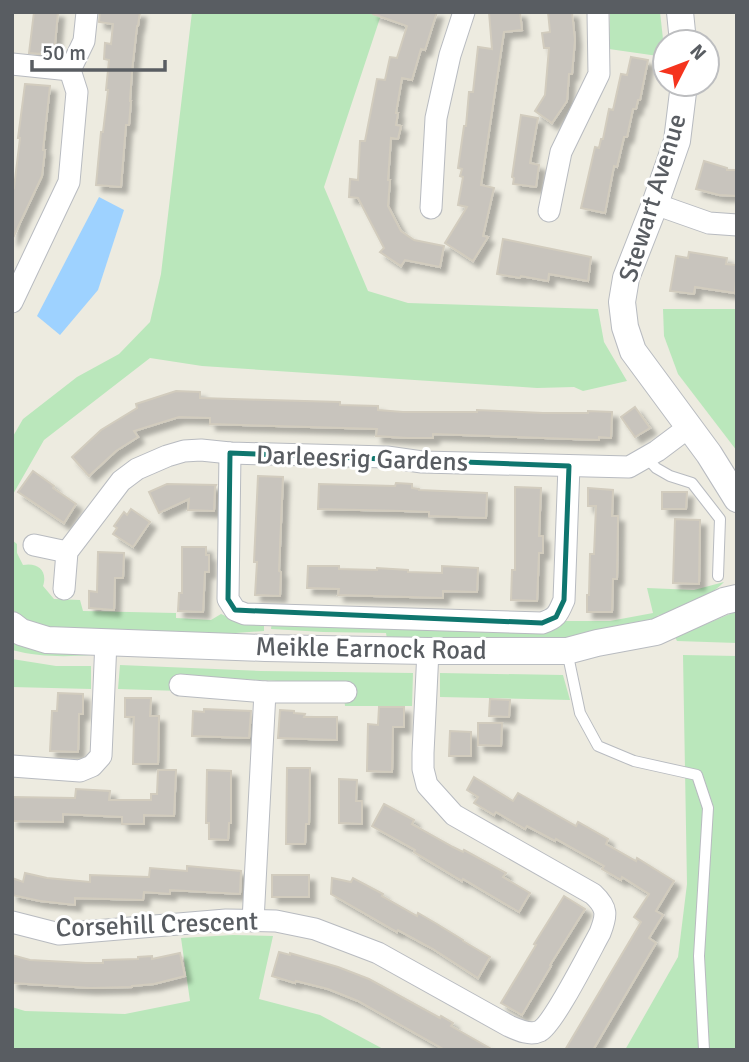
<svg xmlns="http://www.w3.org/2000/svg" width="749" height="1062" viewBox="0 0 749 1062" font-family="Signika,sans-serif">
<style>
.green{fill:#bae7bb}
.water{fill:#9ed2ff}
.building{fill:#c8c4bd;stroke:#d2ccbe;stroke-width:2;filter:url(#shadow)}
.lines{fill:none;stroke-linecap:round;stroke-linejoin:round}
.service-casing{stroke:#b8bbc0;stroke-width:12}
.minor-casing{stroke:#b8bbc0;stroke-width:23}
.tertiary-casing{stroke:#b8bbc0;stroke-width:28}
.service{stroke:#fff;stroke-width:10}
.minor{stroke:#fff;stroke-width:21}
.tertiary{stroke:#fff;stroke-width:26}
.marked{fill:none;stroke:#0f766e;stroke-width:5;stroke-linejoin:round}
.labels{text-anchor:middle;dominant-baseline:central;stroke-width:6;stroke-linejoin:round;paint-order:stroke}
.street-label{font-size:26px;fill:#595d62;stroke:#fff}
</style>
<defs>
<filter id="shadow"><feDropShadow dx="6" dy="6" stdDeviation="2" flood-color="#0004"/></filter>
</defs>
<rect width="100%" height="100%" fill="#edebe0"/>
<g class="green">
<path d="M 192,12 L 382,12 L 324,187 L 368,291 L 408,303 L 598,309 L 604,342 L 627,381 L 583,391 L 574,387 L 537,388 L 202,366 L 150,358 L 44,440 L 12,496 L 12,438 L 23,419 L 77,377 L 119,354 L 150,322 L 161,274 Z"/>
<path d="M 610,12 L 660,12 L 665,57 L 609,49 Z"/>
<path d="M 663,309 L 737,309 L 737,451 L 678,374 L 664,336 Z"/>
<path d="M 12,540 L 17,544 L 17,553 L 23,565 C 38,562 48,571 43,586 L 54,599 L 80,600 L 83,611 L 176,613 L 176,618 L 211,620 L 221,614 L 235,620 L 264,621 L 264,631 L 222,634 L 54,629 L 31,622 L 12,610 Z"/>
<path d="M 724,582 C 705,601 682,608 657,616 L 658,621 L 541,643 L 387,639 L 386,633 L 323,632 L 271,629 L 272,621 L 610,621 L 653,613 L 647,588 L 694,590 Z"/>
<path d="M 737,611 L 737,643 L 677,641 L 675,637 Z"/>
<path d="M 12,639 L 90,653 L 92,655 C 64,657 39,657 12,650 Z"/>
<path d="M 683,655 L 737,656 L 737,1050 L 625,1050 L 678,957 L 687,884 Z"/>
<path d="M 12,659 L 56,666 L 91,666 L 91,689 L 12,687 Z"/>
<path d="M 120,665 L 261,671 L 413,673 L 412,706 L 345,706 L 344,697 L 353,696 L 353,685 L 180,676 L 180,691 L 118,689 Z"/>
<path d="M 440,673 L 563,675 L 570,700 L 440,697 Z"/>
<path d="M 233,935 L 273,936 L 259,999 L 320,1015 L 385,1050 L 12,1050 L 12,1007 L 25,1011 L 125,1014 L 190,1001 L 181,938 Z"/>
</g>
<path class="water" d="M 99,197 L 124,210 L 98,290 L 60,335 L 37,316 Z"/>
<g class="building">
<path d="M 34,12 L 58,12 L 54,55 L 29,53 Z"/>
<path d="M 100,12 L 140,12 L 138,26 L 137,26 L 132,71 L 130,101 L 131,101 L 129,125 L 126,125 L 121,187 L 96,185 L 101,132 L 103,132 L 108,90 L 106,90 L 109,60 L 104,59 L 105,43 L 111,44 L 113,24 L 99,22 Z"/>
<path d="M 373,12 L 437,12 L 425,50 L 421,49 L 412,80 L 402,78 L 396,113 L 398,113 L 396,125 L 401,126 L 398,139 L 391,138 L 388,180 L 390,180 L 388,206 L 401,231 L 414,240 L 444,246 L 440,267 L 405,260 L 401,266 L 380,252 L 384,248 L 358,198 L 349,197 L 350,179 L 358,180 L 360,141 L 365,141 L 377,79 L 385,80 L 390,57 L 397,58 L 407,26 L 373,14 Z"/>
<path d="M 489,12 L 520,12 L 522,30 L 504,32 L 481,185 L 494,188 L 483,236 L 488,237 L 473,261 L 445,243 L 467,207 L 458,205 L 463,177 L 460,176 L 462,169 L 458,168 L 464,126 L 466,126 L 469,92 L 473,92 L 478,47 L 492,49 Z"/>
<path d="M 548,12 L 572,12 L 575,40 L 572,74 L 569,74 L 567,101 L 552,123 L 535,111 L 545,95 L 549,48 L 544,48 L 542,33 L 550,32 Z"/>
<path d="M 631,57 L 648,60 L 640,100 L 638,100 L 636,109 L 633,109 L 627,137 L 624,137 L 617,167 L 614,166 L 605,213 L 581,208 L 595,147 L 599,148 L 601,139 L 603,139 L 609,109 L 613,110 L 621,74 L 627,75 Z"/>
<path d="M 25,84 L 50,86 L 43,150 L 45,150 L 42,176 L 12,240 L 12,187 L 14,188 L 20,138 L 18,138 Z"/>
<path d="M 521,115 L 538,118 L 530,163 L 539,165 L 536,187 L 513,184 L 514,178 L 512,177 Z"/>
<path d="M 704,161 L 727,168 L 727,170 L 737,170 L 737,196 L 719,195 L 696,189 Z"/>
<path d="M 503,239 L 591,257 L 588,281 L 549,274 L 548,281 L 521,276 L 520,278 L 497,274 Z"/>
<path d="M 689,252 L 727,258 L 726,264 L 737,265 L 735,293 L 695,287 L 694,294 L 670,291 L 676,256 L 688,258 Z"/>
<path d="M 176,391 L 200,392 L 200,398 L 340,402 L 340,405 L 378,406 L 378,410 L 403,412 L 477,412 L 477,410 L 543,413 L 588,413 L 588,411 L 612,412 L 611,438 L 599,437 L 599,440 L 433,434 L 433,438 L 407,438 L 376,436 L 377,429 L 210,424 L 210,418 L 179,417 L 134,431 L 138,437 L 116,451 L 89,476 L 72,457 L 101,430 L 137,408 L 136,404 Z"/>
<path d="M 635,407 L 650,428 L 635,437 L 621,417 Z"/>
<path d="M 33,471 L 54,486 L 53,488 L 76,504 L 64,523 L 18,492 Z"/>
<path d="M 258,476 L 283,477 L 279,571 L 281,572 L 280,596 L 255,595 L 257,562 L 254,562 Z"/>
<path d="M 396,483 L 412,484 L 412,488 L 419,489 L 419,490 L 487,493 L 486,518 L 429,516 L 429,512 L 403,511 L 318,509 L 319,484 L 395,486 Z"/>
<path d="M 167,484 L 216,485 L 215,487 L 214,511 L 188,510 L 189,499 L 159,513 L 149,492 Z"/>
<path d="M 515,487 L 541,488 L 539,536 L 543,536 L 543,553 L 539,553 L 537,601 L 511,600 L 512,570 L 515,570 Z"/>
<path d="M 588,488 L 613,490 L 612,516 L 618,516 L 617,579 L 613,579 L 612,612 L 587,612 L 587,595 L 589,595 L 590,554 L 594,554 L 596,506 L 588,506 Z"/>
<path d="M 662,492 L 687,492 L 686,509 L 662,509 Z"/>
<path d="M 131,509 L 150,522 L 133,547 L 113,534 L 117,528 L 114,526 L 124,512 L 127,515 Z"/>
<path d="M 675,519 L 700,520 L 699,584 L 673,583 Z"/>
<path d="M 182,547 L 206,547 L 206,555 L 209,555 L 209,572 L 205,572 L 203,612 L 178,611 L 179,593 L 182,593 Z"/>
<path d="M 98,552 L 124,553 L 123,578 L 115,578 L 114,610 L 89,608 L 89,591 L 97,592 Z"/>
<path d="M 308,566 L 339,566 L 339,569 L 377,570 L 377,568 L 408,570 L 408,572 L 442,573 L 442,566 L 478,568 L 477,592 L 443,591 L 443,598 L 338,595 L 339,589 L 307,588 Z"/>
<path d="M 58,693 L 83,694 L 83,714 L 79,714 L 78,752 L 50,751 L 52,711 L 57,711 Z"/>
<path d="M 125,698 L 151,698 L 150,716 L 159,716 L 158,764 L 133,764 L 134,717 L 125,717 Z"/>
<path d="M 490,699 L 510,700 L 509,717 L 489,716 Z"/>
<path d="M 379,707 L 404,707 L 404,727 L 393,727 L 392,772 L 367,771 L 368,724 L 378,725 Z"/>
<path d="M 204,709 L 251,711 L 249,738 L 192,736 L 193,711 L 204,712 Z"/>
<path d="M 280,710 L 294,711 L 294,713 L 305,714 L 304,717 L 337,717 L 337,740 L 278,738 Z"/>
<path d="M 478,723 L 502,723 L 501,746 L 478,745 Z"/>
<path d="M 450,731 L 471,732 L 471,756 L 449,756 Z"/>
<path d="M 287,768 L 310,768 L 309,824 L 306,824 L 305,844 L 286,844 Z"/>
<path d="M 158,770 L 176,770 L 174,816 L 144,815 L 144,824 L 122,824 L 122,817 L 63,814 L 63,822 L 12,821 L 12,797 L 75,798 L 76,789 L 110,791 L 109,800 L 151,800 L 151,794 L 157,794 Z"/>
<path d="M 207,770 L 231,771 L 231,823 L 229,823 L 228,840 L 209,839 L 209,823 L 206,823 Z"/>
<path d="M 474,777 L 513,801 L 518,793 L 576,826 L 578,822 L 608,839 L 606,844 L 636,861 L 637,858 L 674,881 L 656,911 L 663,915 L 649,938 L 656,943 L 593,1050 L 565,1050 L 641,922 L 634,917 L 649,894 L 622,877 L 621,880 L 602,869 L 604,866 L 556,839 L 555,841 L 527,826 L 525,829 L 496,812 L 494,815 L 474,803 L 478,797 L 467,790 Z"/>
<path d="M 339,779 L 357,780 L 356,801 L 362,801 L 362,824 L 339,823 Z"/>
<path d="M 384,804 L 414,820 L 412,824 L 453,847 L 463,852 L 464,850 L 506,873 L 503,877 L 530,893 L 519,912 L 463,879 L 462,881 L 414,852 L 415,850 L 372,826 Z"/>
<path d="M 187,866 L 241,871 L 240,894 L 170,890 L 170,894 L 144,892 L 143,900 L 75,898 L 75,905 L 40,901 L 12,895 L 12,878 L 23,882 L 25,873 L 47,878 L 90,882 L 90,875 L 149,877 L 150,868 L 187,871 Z"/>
<rect x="272" y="875" width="37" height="22"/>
<path d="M 332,878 L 351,882 L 353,878 L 383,894 L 382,896 L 417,916 L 418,913 L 437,924 L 463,940 L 463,941 L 490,957 L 478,978 L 433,949 L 398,930 L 397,932 L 331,894 Z"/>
<path d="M 564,896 L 585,909 L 550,965 L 551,966 L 522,1015 L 501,1003 L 536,945 L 534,944 Z"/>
<path d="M 279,952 L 290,955 L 290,953 L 338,967 L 369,979 L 440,1018 L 441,1016 L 453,1023 L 451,1026 L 493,1050 L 445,1050 L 358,1001 L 328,989 L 296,981 L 295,983 L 272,976 Z"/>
<path d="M 180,953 L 185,976 L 154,984 L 132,986 L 132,987 L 90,988 L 12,983 L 12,955 L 30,960 L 86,963 L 103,963 L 103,960 L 138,959 L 138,957 L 152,956 L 152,959 Z"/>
</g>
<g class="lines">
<g class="service-casing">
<g id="service">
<path d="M 646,457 L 656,468 L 670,476 L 692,483 L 720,519 L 718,576"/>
<path d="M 567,651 L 580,713 L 598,746 L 634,761 L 697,775 L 708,808 L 699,956 L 704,1050"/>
</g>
</g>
<g class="minor-casing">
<g id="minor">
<path d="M 12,64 L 70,70 L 84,41 L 87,12"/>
<path d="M 655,204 L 709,223 L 737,225"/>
<path d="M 431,208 L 436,118 L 450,55 L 464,12"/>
<path d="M 549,211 L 561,152 L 599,74 L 598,12"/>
<path d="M 12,302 L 69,182 L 77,92 L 70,70"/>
<path d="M 230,453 L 228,599 L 235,610 L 245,614 L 542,623 C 557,618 558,614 564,600 L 569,466"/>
<path d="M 34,545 L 67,552"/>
<path d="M 64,589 L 67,552 L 121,481 L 137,469 L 167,456 L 184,451 L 201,450 L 230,453 L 387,457 L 422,462 L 629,467 L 657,451 L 689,427"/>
<path d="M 180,685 L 265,692 L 346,692"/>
<path d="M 12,766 L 80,771 L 92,766 L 101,756 L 106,641"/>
<path d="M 253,921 L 265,692"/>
<path d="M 12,922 L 59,934 L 226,920 L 276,921 L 315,929 L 378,953 L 509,1026 C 518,1030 530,1036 540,1031 C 554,1023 590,951 600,933 C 607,915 608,908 593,894 L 454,815 L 427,785 L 423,769 L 423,753 L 428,651"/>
</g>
</g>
<g class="tertiary-casing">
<g id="tertiary">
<path d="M 680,12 L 683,42"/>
<path d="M 684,84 L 677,141 L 655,204 L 626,278 L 622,302 L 625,327 L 633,351 L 709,454 L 737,499"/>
<path d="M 12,625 L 21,632 L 47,640 L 265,648 L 428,651 L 567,651 L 597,643 L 656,632 L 724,601 L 737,598"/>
</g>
</g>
<use href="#service" class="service"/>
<use href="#minor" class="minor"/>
<use href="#tertiary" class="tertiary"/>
</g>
<path class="marked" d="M 230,453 L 569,466 L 564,600 L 556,617 L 542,623 L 235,610 L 228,599 Z"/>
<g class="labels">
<g class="street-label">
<text transform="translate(653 198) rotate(-73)">Stewart Avenue</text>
<text transform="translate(362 459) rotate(2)">Darleesrig Gardens</text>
<text transform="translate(371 649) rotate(1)">Meikle Earnock Road</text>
<text transform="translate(157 925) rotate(-2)">Corsehill Crescent</text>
</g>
</g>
<rect width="749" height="1062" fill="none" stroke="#595d62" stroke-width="28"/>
<g transform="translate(686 63) rotate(48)"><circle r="33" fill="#ffffff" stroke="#bdbec0" stroke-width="2"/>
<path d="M0-5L12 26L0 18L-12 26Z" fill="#f5341e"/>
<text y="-10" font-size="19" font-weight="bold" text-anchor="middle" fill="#595d62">N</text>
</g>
<path d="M32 60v10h133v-10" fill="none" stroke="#595d62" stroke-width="3.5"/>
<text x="42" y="60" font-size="21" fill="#595d62" stroke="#ffffff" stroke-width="5" paint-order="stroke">50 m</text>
</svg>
